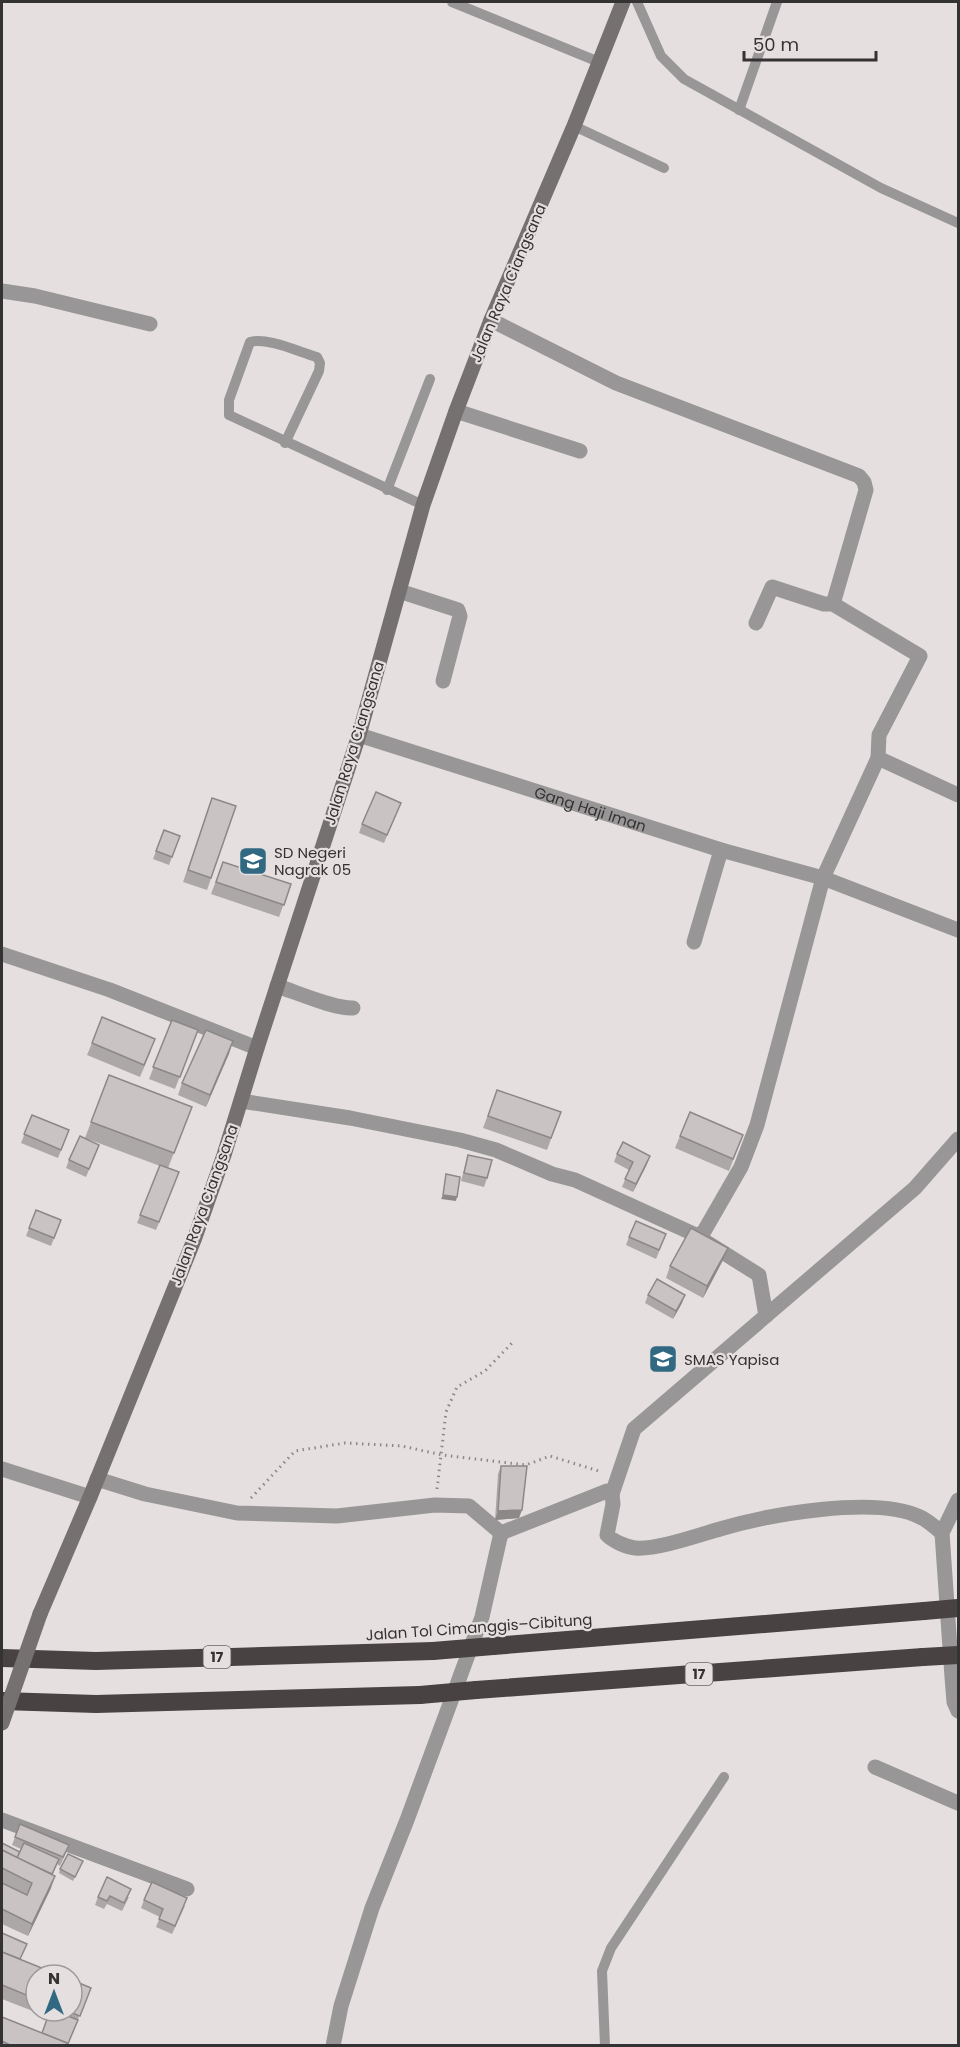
<svg xmlns="http://www.w3.org/2000/svg" width="960" height="2047" viewBox="0 0 960 2047" font-family="Poppins,sans-serif">
<style>
.lines{fill:none;stroke-linecap:round;stroke-linejoin:round}
.path{stroke:#8d8888;stroke-width:3;stroke-dasharray:1.5 4.5;stroke-linecap:butt}
.service{stroke:#989696;stroke-width:10}
.minor{stroke:#989696;stroke-width:15}
.secondary{stroke:#757171;stroke-width:15}
.motorway{stroke:#484242;stroke-width:18}
.secondary-bridge{stroke:#757171;stroke-width:15}
.motorway-bridge{stroke:#484242;stroke-width:18}
.wall{fill:#ada8a8}
.shaded-wall{fill:#8d8888}
.building{fill:#c9c3c3;stroke:#8d8888;stroke-width:1.5}
.labels{text-anchor:middle;dominant-baseline:central;stroke-width:4.5;stroke-linejoin:round;paint-order:stroke}
.shield{fill:#e6dfdf;stroke:#696666;stroke-width:1.5}
.shield-label{font-size:14px;font-weight:bold;fill:#343232}
.street-label{font-size:15px;fill:#343232;stroke:#e6dfdf}
.poi-label{font-size:15px;fill:#343232;stroke:#e6dfdf;text-anchor:start}
</style>
<rect width="100%" height="100%" fill="#e6dfdf"/>
<g class="lines">
<g class="path">
<path d="M 437,1489 L 446,1412 L 457,1387 L 485,1371 L 512,1343"/>
<path d="M 251,1498 L 295,1451 L 345,1443 L 402,1446 L 442,1455 L 526,1465 L 550,1456 L 602,1472"/>
</g>
<g class="service">
<path d="M 452,2 L 599,62"/>
<path d="M 637,2 L 661,56 L 684,79 L 881,188 L 958,223"/>
<path d="M 739,110 L 777,2"/>
<path d="M 574,126 L 664,168"/>
<path d="M 285,443 L 319,371 L 320,363 L 317,357 C 299,352 267,337 250,342 L 229,400 L 229,415 L 423,505"/>
<path d="M 387,490 L 430,379"/>
<path d="M 605,2046 L 602,1971 L 611,1948 L 724,1777"/>
</g>
<g class="minor">
<path d="M 2,291 L 35,296 L 150,324"/>
<path d="M 491,320 L 616,383 L 859,476 L 864,482 L 866,490 L 833,604"/>
<path d="M 456,411 L 580,451"/>
<path d="M 399,591 L 458,610 L 460,616 L 443,681"/>
<path id="s1" d="M 359,735 L 721,850 L 823,878 L 958,930"/>
<path d="M 878,758 L 958,795"/>
<path d="M 694,942 L 721,850"/>
<path d="M 2,954 L 110,990 L 257,1048"/>
<path d="M 277,986 C 296,992 334,1009 353,1008"/>
<path d="M 241,1101 L 350,1118 L 460,1140 L 496,1150 L 552,1174 L 575,1180 L 696,1235 L 703,1233 L 741,1167 L 757,1125 L 823,878 L 878,758 L 879,735 L 920,656 L 833,604 L 824,604 L 772,587 L 756,623"/>
<path d="M 708,1243 L 759,1275 L 766,1316"/>
<path d="M 2,1469 L 90,1497"/>
<path d="M 97,1479 L 145,1494 L 237,1513 L 337,1516 L 435,1505 L 469,1506 L 501,1533"/>
<path d="M 958,1500 L 942,1533 L 952,1677 L 954,1702 L 958,1711"/>
<path d="M 501,1533 L 607,1491 L 612,1494"/>
<path d="M 942,1533 C 935,1527 927,1520 920,1517 C 876,1495 767,1515 720,1529 C 699,1535 657,1550 635,1548 C 626,1547 613,1541 607,1535 L 613,1504 L 612,1494 L 634,1429 L 915,1188 L 958,1139"/>
<path d="M 875,1767 L 958,1803"/>
<path d="M 2,1820 L 187,1889"/>
<path d="M 333,2046 L 341,2006 L 372,1908 L 407,1820 L 482,1617 L 501,1533"/>
</g>
<path class="secondary" d="M 40,1614 L 90,1497 L 194,1240 L 224,1155 L 257,1048 L 359,735 L 423,505 L 456,411 L 491,320 L 574,126 L 623,2"/>
<g class="motorway">
<path d="M 493,1646 L 924,1611"/>
<path d="M 2,1658 L 96,1661 L 433,1651"/>
<path d="M 476,1690 L 923,1657"/>
<path d="M 2,1701 L 96,1704 L 420,1695"/>
</g>
<path class="secondary-bridge" d="M 2,1723 L 40,1614"/>
<g class="motorway-bridge">
<path d="M 924,1611 L 958,1608"/>
<path d="M 433,1651 L 493,1646"/>
<path d="M 923,1657 L 958,1655"/>
<path d="M 420,1695 L 476,1690"/>
</g>
</g>
<g class="wall">
<path d="M 212,798 L 236,806 L 207,890 L 183,882 Z"/>
<path d="M 401,803 L 384,843 L 359,833 L 362,824 Z"/>
<path d="M 164,830 L 180,836 L 169,865 L 153,859 Z"/>
<path d="M 223,862 L 291,884 L 279,917 L 211,894 Z"/>
<path d="M 172,1020 L 198,1030 L 175,1089 L 149,1079 Z"/>
<path d="M 233,1041 L 206,1107 L 178,1095 L 182,1083 Z"/>
<path d="M 92,1043 L 151,1051 L 140,1077 L 87,1055 Z"/>
<path d="M 109,1075 L 186,1122 L 168,1168 L 179,1172 L 156,1230 L 137,1223 L 160,1166 L 85,1138 Z"/>
<path d="M 497,1090 L 561,1112 L 547,1150 L 483,1128 Z"/>
<path d="M 32,1115 L 69,1130 L 58,1158 L 21,1143 Z"/>
<path d="M 743,1135 L 729,1171 L 675,1148 L 680,1136 Z"/>
<path d="M 96,1153 L 86,1177 L 66,1168 L 69,1160 Z"/>
<path d="M 617,1154 L 647,1164 L 633,1192 L 622,1187 L 629,1170 L 614,1162 Z"/>
<path d="M 468,1155 L 487,1178 L 484,1187 L 461,1181 Z"/>
<path d="M 36,1210 L 61,1220 L 51,1246 L 26,1236 Z"/>
<path d="M 629,1237 L 663,1242 L 656,1259 L 626,1245 Z"/>
<path d="M 723,1260 L 703,1298 L 666,1278 L 670,1266 Z"/>
<path d="M 648,1295 L 682,1303 L 673,1319 L 645,1303 Z"/>
<path d="M 501,1466 L 519,1518 L 495,1520 L 498,1474 Z"/>
<path d="M 20,1824 L 66,1853 L 60,1866 L 57,1864 L 53,1874 L 51,1888 L 28,1936 L 2,1924 L 2,1843 L 20,1852 L 21,1849 L 12,1845 Z"/>
<path d="M 83,1861 L 73,1881 L 59,1873 L 60,1869 Z"/>
<path d="M 98,1897 L 129,1897 L 122,1911 L 107,1904 L 104,1909 L 95,1905 Z"/>
<path d="M 144,1900 L 185,1906 L 172,1934 L 156,1927 L 160,1917 L 141,1908 Z"/>
<path d="M 2,1933 L 20,1959 L 36,1975 L 36,2011 L 72,2011 L 91,1988 L 67,2046 L 2,2046 L 2,2017 L 42,2033 L 48,2017 L 2,1999 Z"/>
</g>
<g class="shaded-wall">
<path d="M 233,1041 L 229,1054 L 206,1107 L 210,1095 Z"/>
<path d="M 650,1156 L 647,1164 L 633,1192 L 636,1184 Z"/>
<path d="M 443,1195 L 457,1197 L 456,1201 L 441,1199 Z"/>
<path d="M 728,1248 L 723,1260 L 703,1298 L 707,1286 Z"/>
<path d="M 685,1295 L 682,1303 L 673,1319 L 676,1311 Z"/>
<path d="M 522,1510 L 519,1518 L 495,1520 L 498,1511 Z"/>
<path d="M 55,1876 L 51,1888 L 28,1936 L 32,1924 Z"/>
</g>
<g class="building">
<path d="M 376,792 L 401,803 L 387,835 L 362,824 Z"/>
<path d="M 212,798 L 236,806 L 211,878 L 188,870 Z"/>
<path d="M 164,830 L 180,836 L 172,857 L 156,851 Z"/>
<path d="M 223,862 L 291,884 L 284,905 L 216,882 Z"/>
<path d="M 102,1017 L 155,1039 L 144,1065 L 92,1043 Z"/>
<path d="M 172,1020 L 198,1030 L 180,1077 L 153,1067 Z"/>
<path d="M 206,1030 L 233,1041 L 210,1095 L 182,1083 Z"/>
<path d="M 109,1075 L 192,1107 L 174,1153 L 91,1122 Z"/>
<path d="M 497,1090 L 561,1112 L 551,1138 L 488,1116 Z"/>
<path d="M 690,1112 L 743,1135 L 733,1159 L 680,1136 Z"/>
<path d="M 32,1115 L 69,1130 L 61,1150 L 24,1134 Z"/>
<path d="M 80,1136 L 99,1145 L 89,1169 L 69,1160 Z"/>
<path d="M 623,1142 L 650,1156 L 636,1184 L 625,1179 L 633,1162 L 617,1154 Z"/>
<path d="M 468,1155 L 492,1160 L 487,1178 L 464,1173 Z"/>
<path d="M 160,1165 L 179,1172 L 159,1222 L 140,1215 Z"/>
<path d="M 446,1174 L 460,1177 L 457,1197 L 443,1195 Z"/>
<path d="M 36,1210 L 61,1220 L 54,1238 L 29,1228 Z"/>
<path d="M 636,1221 L 666,1234 L 659,1250 L 629,1237 Z"/>
<path d="M 691,1228 L 728,1248 L 707,1286 L 670,1266 Z"/>
<path d="M 657,1279 L 685,1295 L 676,1311 L 648,1295 Z"/>
<path d="M 501,1466 L 527,1466 L 522,1510 L 498,1511 Z"/>
<path d="M 20,1824 L 69,1845 L 63,1857 L 15,1837 Z"/>
<path d="M 2,1843 L 20,1852 L 17,1858 L 2,1850 Z"/>
<path d="M 24,1843 L 59,1859 L 52,1874 L 17,1858 Z"/>
<path d="M 2,1850 L 55,1876 L 32,1924 L 2,1909 L 2,1883 L 27,1895 L 32,1883 L 2,1868 Z"/>
<path d="M 68,1854 L 83,1861 L 75,1877 L 60,1869 Z"/>
<path d="M 107,1877 L 131,1889 L 124,1903 L 110,1896 L 107,1901 L 98,1897 Z"/>
<path d="M 152,1882 L 187,1898 L 175,1926 L 159,1919 L 163,1909 L 144,1900 Z"/>
<path d="M 2,1933 L 27,1944 L 20,1959 L 2,1952 Z"/>
<path d="M 2,1952 L 59,1975 L 36,1975 L 36,1999 L 2,1985 Z"/>
<path d="M 72,1980 L 91,1988 L 80,2016 L 67,2011 L 72,2011 Z"/>
<path d="M 50,2011 L 55,2011 L 78,2020 L 67,2046 L 67,2043 L 42,2033 Z"/>
<path d="M 2,2017 L 67,2043 L 66,2046 L 12,2046 L 2,2041 Z"/>
</g>
<defs>
<g id="school-square" transform="scale(1.5)"><rect x="-9" y="-9" width="18" height="18" rx="4" fill="#316983" stroke="#e6dfdf"/><path d="M0-5L7-2L0 1L-7-2ZM-4 1L0 2.5L4 1V4Q0 6-4 4Z" fill="#fff"/></g>
</defs>
<g fill-rule="evenodd">
<use href="#school-square" x="253" y="861"/>
<use href="#school-square" x="663" y="1359"/>
</g>
<g class="labels">
<g class="shield">
<rect x="203.5" y="1646" width="27" height="22" rx="4.5"/>
<rect x="685.5" y="1663" width="27" height="22" rx="4.5"/>
</g>
<g class="shield-label">
<text x="217" y="1657">17</text>
<text x="699" y="1674">17</text>
</g>
<g class="street-label">
<text transform="translate(508 283) rotate(-67)">Jalan Raya Ciangsana</text>
<text transform="translate(354 743) rotate(-73)">Jalan Raya Ciangsana</text>
<text stroke="none"><textPath href="#s1" startOffset="243">Gang Haji Iman</textPath></text>
<text transform="translate(204 1205) rotate(-70)">Jalan Raya Ciangsana</text>
<text transform="translate(479 1627) rotate(-4)">Jalan Tol Cimanggis–Cibitung</text>
</g>
<g class="poi-label">
<text x="274" y="852">SD Negeri<tspan x="274" dy="17">Nagrak 05</tspan></text>
<text x="684" y="1359">SMAS Yapisa</text>
</g>
</g>
<rect width="960" height="2047" fill="none" stroke="#343232" stroke-width="6"/>
<g transform="translate(54 1993)"><circle r="28" fill="#e6dfdf" stroke="#9f9a9a" stroke-width="1.5"/>
<path d="M0-4.5L10 22L0 15L-10 22Z" fill="#316983"/>
<text y="-9" font-size="16" font-weight="bold" text-anchor="middle" fill="#343232">N</text>
</g>
<path d="M744 51v9h132v-9" fill="none" stroke="#343232" stroke-width="3"/>
<text x="753" y="51" font-size="18" fill="#343232" stroke="#e6dfdf" stroke-width="4.5" paint-order="stroke">50 m</text>
</svg>
